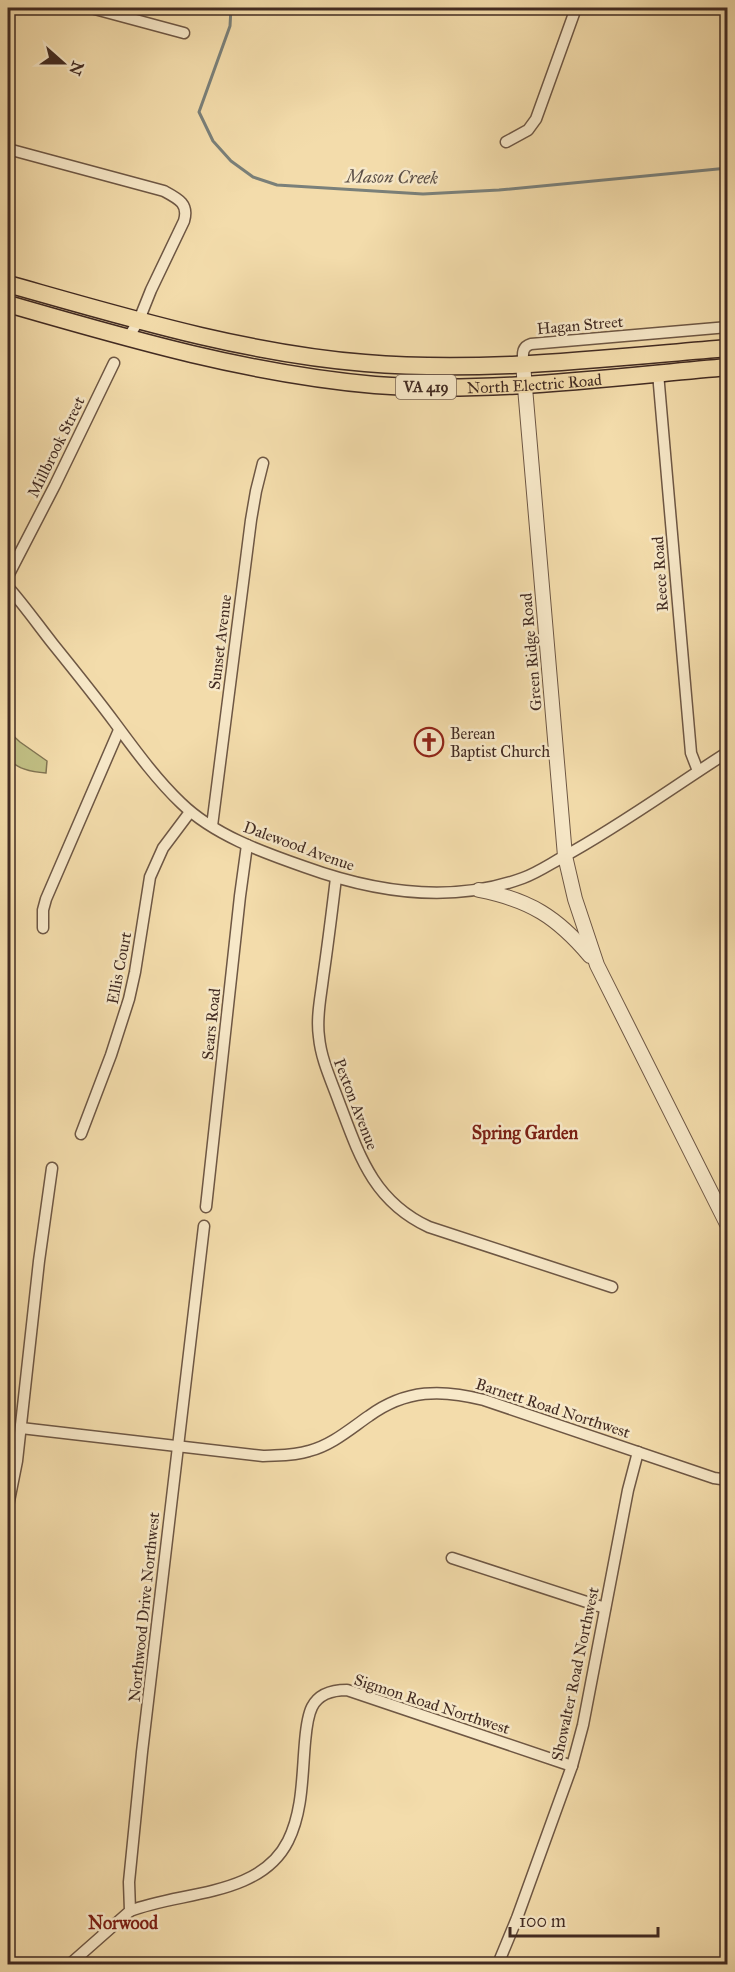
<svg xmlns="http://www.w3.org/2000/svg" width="735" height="1972" viewBox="0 0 735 1972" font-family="'IM FELL Great Primer',serif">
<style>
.green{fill:#c1bf84;stroke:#827553;stroke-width:1.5}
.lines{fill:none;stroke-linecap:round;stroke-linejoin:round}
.stream{stroke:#7a807a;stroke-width:3}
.minor-casing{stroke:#6e5744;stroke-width:13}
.tertiary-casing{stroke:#6e5744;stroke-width:16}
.primary-casing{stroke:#422b22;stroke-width:19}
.minor{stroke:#f7e8c8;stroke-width:10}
.tertiary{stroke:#f7e8c8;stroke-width:14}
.primary{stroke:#f3dcab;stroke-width:16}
.labels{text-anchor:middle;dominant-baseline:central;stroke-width:5;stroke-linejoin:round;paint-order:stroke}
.shield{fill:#f7e8c8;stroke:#786454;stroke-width:1.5}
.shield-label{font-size:15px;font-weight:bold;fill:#422b22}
.street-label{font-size:16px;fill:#422b22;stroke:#f7e8c8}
.poi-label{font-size:16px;fill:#422b22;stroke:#f7e8c8;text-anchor:start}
.water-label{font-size:18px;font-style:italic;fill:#5a4e46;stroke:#f7e8c8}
.neighbourhood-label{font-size:18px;font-weight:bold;fill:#7a1f14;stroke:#f7e8c8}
</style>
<rect width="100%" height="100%" fill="#f3dcab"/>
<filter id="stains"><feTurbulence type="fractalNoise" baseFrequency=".00333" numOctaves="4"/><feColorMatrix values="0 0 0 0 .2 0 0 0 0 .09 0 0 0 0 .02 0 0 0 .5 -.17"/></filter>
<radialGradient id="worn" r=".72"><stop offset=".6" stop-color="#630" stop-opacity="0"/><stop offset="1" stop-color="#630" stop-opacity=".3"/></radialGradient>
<path class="green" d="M 8,731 L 20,742 L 47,761 L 46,773 C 33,772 12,769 8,755 C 6,748 7,738 8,731 Z"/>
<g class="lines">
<path class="stream" d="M 231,8 L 230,26 L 199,112 L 213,141 L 231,161 L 253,177 L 277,185 L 423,194 L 499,190 L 728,168"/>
<g class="minor-casing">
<g id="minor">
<path d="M 91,8 L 184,33"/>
<path d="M 727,8 L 728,8"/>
<path d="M 506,142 L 528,130 L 536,119 L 576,8"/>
<path d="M 8,149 L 164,191 C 179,199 189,204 184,221 L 151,290 L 139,320 L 128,338"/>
<path d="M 523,364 C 523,355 521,347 531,344 L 728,327"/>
<path d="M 658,373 L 691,753 L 698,771"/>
<path d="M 8,576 L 55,485 L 114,363"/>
<path d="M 8,587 C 24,605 38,625 53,644 C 74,670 95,696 115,723 C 135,750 156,779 181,803 C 214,835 262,852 305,867 C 374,892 452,904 523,878 C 537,873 550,864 563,857 C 620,826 673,787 728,752"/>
<path d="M 212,826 L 251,520 L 256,491 L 263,463"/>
<path d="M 336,878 C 332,911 328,944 323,978 C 321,996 316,1017 319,1037 C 321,1059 331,1080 339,1102 C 359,1155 373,1201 429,1227 L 612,1287"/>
<path d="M 43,928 L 43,910 L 46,899 L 119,730"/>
<path d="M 81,1134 L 111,1055 L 129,999 L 135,972 L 150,877 L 163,848 L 190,812"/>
<path d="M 206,1207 L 240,896 L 247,845"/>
<path d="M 21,1428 L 263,1456 C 278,1455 294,1456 309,1451 C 332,1445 350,1429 369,1416 C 406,1389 442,1389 484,1400 L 714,1478 L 728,1480"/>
<path d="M 8,1506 L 17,1461 L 39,1261 L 52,1168"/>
<path d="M 452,1558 L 605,1608"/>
<path d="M 130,1911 C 181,1891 260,1897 288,1841 C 303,1811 302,1775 305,1742 C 306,1731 307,1717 312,1707 C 319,1693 334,1690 347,1690 L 572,1766"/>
<path d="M 70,1964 L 130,1911 L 129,1882 L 142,1752 L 204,1226"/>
<path d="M 498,1964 L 517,1918 L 572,1766 L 583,1725 L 628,1490 L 638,1452"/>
<path d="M 724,1964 L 728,1957"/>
</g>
</g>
<g class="tertiary-casing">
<g id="tertiary">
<path d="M 523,364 L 565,856 L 575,899 L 597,965 L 728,1226"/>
<path d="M 479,890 C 530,900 557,917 590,956"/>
</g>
</g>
<g class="primary-casing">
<g id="primary">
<path d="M 8,284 C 125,317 243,353 365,363 C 486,373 607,358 728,348"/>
<path id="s1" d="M 8,304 C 129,339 249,374 375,385 C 489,394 613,377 728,367"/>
</g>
</g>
<use href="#minor" class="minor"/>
<use href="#tertiary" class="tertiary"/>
<use href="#primary" class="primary"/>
</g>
<defs>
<g id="church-ring" transform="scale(1.5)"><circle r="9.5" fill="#f7e8c8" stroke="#8f2418" stroke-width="1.5"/><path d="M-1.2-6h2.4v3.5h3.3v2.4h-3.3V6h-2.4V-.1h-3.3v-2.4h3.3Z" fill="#8f2418"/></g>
</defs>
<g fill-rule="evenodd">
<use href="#church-ring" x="429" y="742"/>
</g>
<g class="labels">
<rect class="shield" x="396" y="375" width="60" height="24" rx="4.5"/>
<g class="shield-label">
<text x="426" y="387">VA 419</text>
</g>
<g class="street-label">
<text transform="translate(580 325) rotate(-5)">Hagan Street</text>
<text stroke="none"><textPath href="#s1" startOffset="536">North Electric Road</textPath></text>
<text transform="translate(56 447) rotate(-64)">Millbrook Street</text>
<text transform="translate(660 574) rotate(-94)">Reece Road</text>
<text transform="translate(220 642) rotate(-83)">Sunset Avenue</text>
<text transform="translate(531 652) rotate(-95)">Green Ridge Road</text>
<text transform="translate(299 846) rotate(20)">Dalewood Avenue</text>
<text transform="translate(119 968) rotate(-79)">Ellis Court</text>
<text transform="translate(211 1024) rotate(-84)">Sears Road</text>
<text transform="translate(356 1104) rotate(69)">Pexton Avenue</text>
<text transform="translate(553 1408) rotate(18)">Barnett Road Northwest</text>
<text transform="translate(144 1607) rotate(-84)">Northwood Drive Northwest</text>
<text transform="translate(575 1674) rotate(-78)">Showalter Road Northwest</text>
<text transform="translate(432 1704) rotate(18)">Sigmon Road Northwest</text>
</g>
<g class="poi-label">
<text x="450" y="733">Berean<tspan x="450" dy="18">Baptist Church</tspan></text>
</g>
<g class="water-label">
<text transform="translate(392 177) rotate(1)">Mason Creek</text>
</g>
<g class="neighbourhood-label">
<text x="525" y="1133">Spring Garden</text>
<text x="123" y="1923">Norwood</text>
</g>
</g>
<rect width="735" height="1972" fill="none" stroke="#f3dcab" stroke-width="30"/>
<rect x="9" y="9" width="717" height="1954" fill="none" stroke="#422b22" stroke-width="3"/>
<rect x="15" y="15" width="705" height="1942" fill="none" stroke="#422b22" stroke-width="1.5"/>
<g transform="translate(63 63) rotate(111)" stroke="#f7e8c8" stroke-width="4.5" paint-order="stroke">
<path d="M0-4.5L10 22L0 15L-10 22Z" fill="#422b22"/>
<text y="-9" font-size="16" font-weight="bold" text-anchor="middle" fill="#422b22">N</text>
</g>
<path d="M510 1927v9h148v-9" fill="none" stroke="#422b22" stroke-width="3"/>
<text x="519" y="1927" font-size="18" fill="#422b22" stroke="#f7e8c8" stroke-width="4.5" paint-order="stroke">100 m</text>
<rect width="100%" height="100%" filter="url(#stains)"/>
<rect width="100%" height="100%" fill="url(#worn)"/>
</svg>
